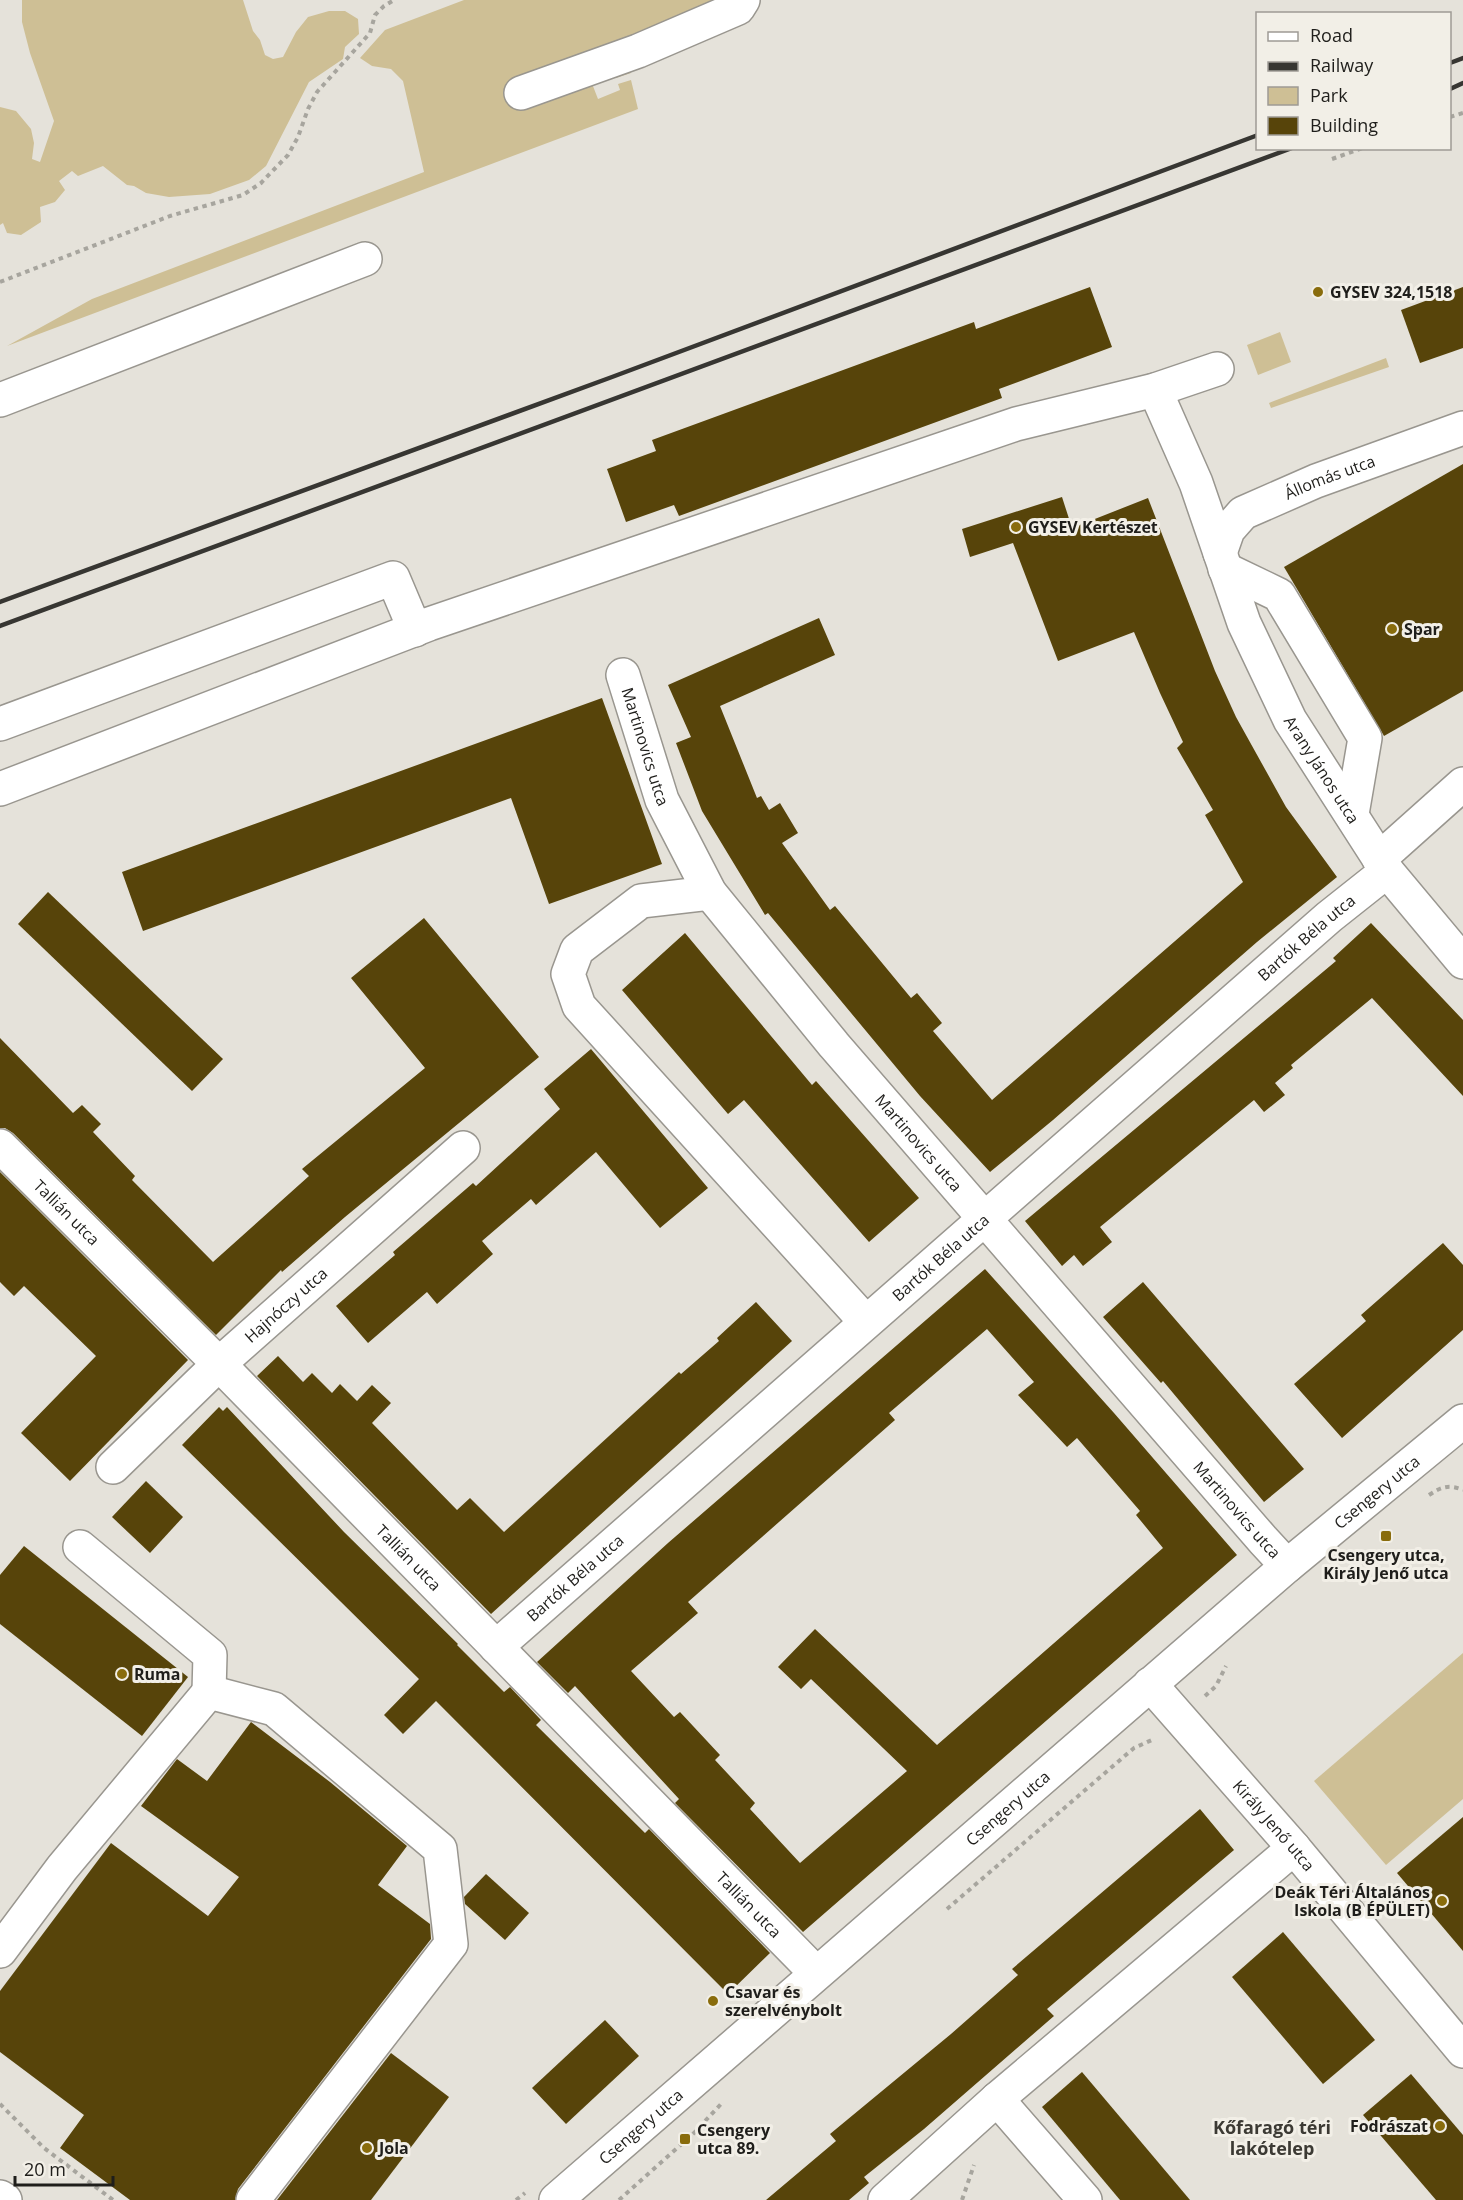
<svg xmlns="http://www.w3.org/2000/svg" width="1463" height="2200" viewBox="0 0 1463 2200" font-family="'Open Sans',sans-serif">
<style>
.green{fill:#cebf95}
.building{fill:#57440a;fill-rule:evenodd}
.lines{fill:none;stroke-linecap:round;stroke-linejoin:round}
.minor-casing{stroke:#99968f;stroke-width:36}
.major-casing{stroke:#99968f;stroke-width:36}
.path{stroke:#a7a59e;stroke-width:4;stroke-dasharray:4.5 4.5;stroke-linecap:butt}
.minor{stroke:#fff;stroke-width:33}
.major{stroke:#fff;stroke-width:33}
.rail{stroke:#373632;stroke-width:4.5}
.poi-dot{fill:#896c0c;stroke:#f2efe7;stroke-width:2}
.labels{text-anchor:middle;dominant-baseline:central;stroke-width:6;stroke-linejoin:round;paint-order:stroke}
.poi-label{font-size:16px;font-weight:bold;fill:#1f1e1b;stroke:#f2efe7;text-anchor:start}
.street-label{font-size:16px;fill:#1f1e1b;stroke:#f2efe7}
.neighbourhood-label{font-size:18px;font-weight:bold;fill:#3c3a34;stroke:#f2efe7}
</style>
<rect width="100%" height="100%" fill="#e5e2da"/>
<g class="green">
<path d="M 22,0 L 243,0 L 253,31 L 260,40 L 265,55 L 273,59 L 283,57 L 296,32 L 308,17 L 329,11 L 345,11 L 358,19 L 359,34 L 345,47 L 343,59 L 309,82 L 266,166 L 249,180 L 210,194 L 169,197 L 146,193 L 134,186 L 127,185 L 103,166 L 78,176 L 72,171 L 59,181 L 65,190 L 55,202 L 40,207 L 41,222 L 21,235 L 7,233 L 3,223 L 0,225 L 0,107 L 16,111 L 31,129 L 34,143 L 32,159 L 40,162 L 54,121 L 30,53 L 22,22 Z"/>
<path d="M 464,0 L 727,0 L 629,64 L 631,73 L 616,78 L 614,72 L 591,81 L 598,99 L 620,90 L 618,84 L 631,80 L 638,109 L 7,346 L 92,299 L 424,172 L 403,81 L 391,69 L 372,66 L 360,58 L 385,30 Z"/>
<path d="M 1280,332 L 1291,362 L 1258,375 L 1247,345 Z"/>
<path d="M 1386,358 L 1389,367 L 1271,408 L 1269,403 Z"/>
<path d="M 1463,1653 L 1463,1799 L 1386,1865 L 1314,1781 Z"/>
</g>
<g class="building">
<path d="M 1090,287 L 1112,347 L 999,389 L 1002,398 L 679,516 L 674,505 L 626,522 L 607,469 L 656,451 L 652,440 L 974,322 L 976,329 Z"/>
<path d="M 1463,287 L 1463,348 L 1420,363 L 1401,310 Z"/>
<path d="M 1463,464 L 1463,691 L 1384,736 L 1284,567 Z"/>
<path d="M 1062,497 L 1072,528 L 1148,498 L 1215,671 L 1236,717 L 1286,807 L 1337,877 L 1257,942 L 1053,1120 L 990,1172 L 920,1096 L 768,913 L 765,915 L 702,811 L 676,743 L 691,737 L 668,685 L 819,618 L 835,655 L 720,706 L 757,798 L 761,796 L 769,810 L 780,803 L 798,833 L 782,843 L 830,910 L 835,906 L 911,998 L 917,993 L 942,1023 L 933,1031 L 992,1100 L 1243,882 L 1205,815 L 1213,810 L 1177,748 L 1183,742 L 1160,693 L 1134,632 L 1058,661 L 1013,543 L 970,557 L 962,529 Z"/>
<path d="M 602,698 L 662,864 L 549,904 L 511,798 L 143,931 L 122,872 Z"/>
<path d="M 48,892 L 223,1059 L 192,1091 L 18,924 Z"/>
<path d="M 424,918 L 539,1057 L 345,1217 L 282,1272 L 281,1270 L 216,1335 L 13,1133 L 5,1128 L 0,1128 L 0,1038 L 73,1113 L 82,1105 L 101,1124 L 93,1132 L 135,1176 L 132,1180 L 213,1262 L 309,1176 L 302,1169 L 425,1068 L 351,978 Z"/>
<path d="M 1371,923 L 1463,1020 L 1463,1096 L 1372,998 L 1291,1065 L 1293,1068 L 1275,1083 L 1285,1095 L 1264,1112 L 1254,1100 L 1100,1227 L 1112,1242 L 1083,1266 L 1074,1255 L 1062,1266 L 1025,1221 L 1336,961 L 1333,958 Z"/>
<path d="M 685,933 L 812,1085 L 816,1081 L 919,1198 L 869,1242 L 744,1100 L 728,1114 L 622,990 Z"/>
<path d="M 591,1049 L 708,1188 L 660,1228 L 596,1152 L 536,1205 L 531,1199 L 482,1241 L 493,1254 L 437,1304 L 427,1292 L 368,1343 L 336,1306 L 395,1255 L 393,1252 L 473,1183 L 476,1186 L 560,1109 L 544,1089 Z"/>
<path d="M 0,1172 L 188,1360 L 70,1481 L 21,1433 L 96,1356 L 24,1286 L 14,1296 L 0,1282 Z"/>
<path d="M 1443,1243 L 1463,1265 L 1463,1330 L 1342,1438 L 1294,1384 L 1366,1321 L 1361,1315 Z"/>
<path d="M 985,1269 L 1114,1413 L 1237,1555 L 803,1932 L 675,1803 L 679,1799 L 575,1686 L 568,1693 L 537,1662 L 668,1543 ZM 987,1329 L 1034,1382 L 1018,1395 L 1067,1447 L 1077,1438 L 1140,1511 L 1136,1515 L 1163,1548 L 937,1745 L 815,1629 L 778,1667 L 801,1689 L 811,1679 L 907,1771 L 800,1863 L 750,1809 L 755,1803 L 715,1760 L 720,1755 L 680,1712 L 674,1717 L 631,1671 L 698,1613 L 688,1602 L 895,1420 L 889,1413 Z"/>
<path d="M 1143,1282 L 1304,1469 L 1264,1502 L 1163,1381 L 1161,1383 L 1103,1317 Z"/>
<path d="M 756,1302 L 792,1341 L 491,1614 L 257,1376 L 278,1356 L 303,1382 L 312,1373 L 332,1393 L 340,1384 L 357,1401 L 372,1385 L 391,1403 L 372,1423 L 457,1510 L 470,1498 L 504,1532 L 679,1372 L 681,1374 L 719,1341 L 717,1338 Z"/>
<path d="M 219,1407 L 223,1411 L 227,1407 L 344,1532 L 458,1644 L 457,1645 L 504,1692 L 510,1687 L 541,1720 L 536,1725 L 645,1833 L 649,1829 L 770,1953 L 728,1994 L 436,1701 L 403,1734 L 384,1715 L 419,1679 L 182,1445 Z"/>
<path d="M 146,1481 L 183,1517 L 150,1553 L 112,1517 Z"/>
<path d="M 24,1546 L 188,1677 L 142,1736 L 0,1624 L 0,1575 Z"/>
<path d="M 251,1722 L 330,1782 L 407,1846 L 378,1885 L 430,1924 L 431,1939 L 238,2189 L 235,2200 L 130,2200 L 60,2148 L 84,2115 L 0,2052 L 0,1991 L 111,1843 L 208,1916 L 239,1877 L 141,1806 L 177,1759 L 207,1781 Z"/>
<path d="M 1200,1809 L 1234,1850 L 1047,2009 L 1054,2016 L 924,2129 L 864,2177 L 869,2183 L 849,2200 L 766,2200 L 836,2141 L 830,2134 L 951,2034 L 1018,1975 L 1012,1969 Z"/>
<path d="M 1463,1817 L 1463,1951 L 1397,1873 Z"/>
<path d="M 486,1874 L 529,1913 L 505,1940 L 465,1904 L 464,1897 Z"/>
<path d="M 1283,1932 L 1375,2040 L 1323,2084 L 1232,1977 Z"/>
<path d="M 605,2020 L 639,2056 L 566,2124 L 532,2088 Z"/>
<path d="M 391,2053 L 449,2097 L 371,2200 L 277,2200 Z"/>
<path d="M 1082,2072 L 1190,2200 L 1120,2200 L 1042,2107 Z"/>
<path d="M 1411,2074 L 1463,2135 L 1463,2200 L 1436,2200 L 1363,2115 Z"/>
</g>
<g class="lines">
<g class="minor-casing">
<g id="minor">
<path d="M 521,93 L 638,51 L 738,8 L 743,0"/>
<path id="s1" d="M 1155,390 L 1196,483 L 1244,623 L 1290,720 L 1387,871 L 1463,962"/>
<path d="M 0,400 L 365,259"/>
<path id="s2" d="M 1220,553 L 1228,530 L 1243,513 L 1316,481 L 1463,428"/>
<path d="M 1225,569 L 1279,595 L 1365,738 L 1352,814"/>
<path id="s3" d="M 623,675 L 662,800 L 710,893 L 834,1045 L 1263,1540 L 1287,1566"/>
<path d="M 0,724 L 393,578 L 415,630"/>
<path d="M 0,789 L 429,624 L 1016,424 L 1155,390 L 1217,369"/>
<path d="M 1379,859 L 1463,784"/>
<path d="M 710,893 L 641,901 L 577,950 L 568,974 L 579,1006 L 865,1321"/>
<path id="s4" d="M 0,1146 L 219,1364 L 816,1973"/>
<path id="s5" d="M 113,1467 L 219,1364 L 463,1148"/>
<path d="M 80,1547 L 210,1655 L 209,1692"/>
<path id="s6" d="M 496,1647 L 1329,917 L 1387,871"/>
<path id="s7" d="M 1150,1684 L 1294,1848 L 1463,2051"/>
<path d="M 0,1951 L 62,1868 L 209,1692 L 274,1709 L 440,1849 L 451,1944 L 253,2200"/>
<path d="M 997,2099 L 1085,2200"/>
<path d="M 885,2200 L 997,2099 L 1294,1848"/>
</g>
</g>
<g class="major-casing">
<g id="major">
<path d="M 0,2197 L 5,2200"/>
<path id="s8" d="M 556,2200 L 1287,1566 L 1463,1421"/>
</g>
</g>
<g class="path">
<path d="M 1450,117 L 1463,113"/>
<path d="M 1332,159 L 1363,148"/>
<path d="M 0,282 L 170,216 L 243,195 L 261,183 L 288,155 L 298,137 L 308,109 L 317,92 L 370,33 L 375,15 L 384,6 L 394,0"/>
<path d="M 1429,1495 C 1441,1487 1449,1484 1463,1490"/>
<path d="M 1205,1696 L 1216,1686 L 1226,1666"/>
<path d="M 947,1909 L 1134,1748 L 1154,1739"/>
<path d="M 0,2104 L 44,2148 L 113,2200"/>
<path d="M 516,2200 L 525,2193"/>
<path d="M 619,2200 L 694,2133 L 721,2104"/>
<path d="M 962,2200 L 974,2165"/>
</g>
<use href="#minor" class="minor"/>
<use href="#major" class="major"/>
<g class="rail">
<path d="M 1450,63 L 1463,58"/>
<path d="M 1450,89 L 1463,83"/>
<path d="M 0,602 L 612,377 L 1258,135"/>
<path d="M 0,626 L 1292,148"/>
</g>
</g>
<g class="poi-dot">
<circle cx="1318" cy="292" r="6"/>
<circle cx="1016" cy="527" r="6"/>
<circle cx="1392" cy="629" r="6"/>
<rect x="1380" y="1530" width="12" height="12" rx="3"/>
<circle cx="122" cy="1674" r="6"/>
<circle cx="1442" cy="1901" r="6"/>
<circle cx="713" cy="2001" r="6"/>
<circle cx="1440" cy="2126" r="6"/>
<rect x="679" y="2133" width="12" height="12" rx="3"/>
<circle cx="367" cy="2148" r="6"/>
</g>
<g class="labels">
<g class="poi-label">
<text x="1330" y="292">GYSEV 324,1518</text>
<text x="1028" y="527">GYSEV Kertészet</text>
<text x="1404" y="629">Spar</text>
<text x="1386" y="1555" text-anchor="middle">Csengery utca,<tspan x="1386" dy="18">Király Jenő utca</tspan></text>
<text x="134" y="1674">Ruma</text>
<text x="1430" y="1892" text-anchor="end">Deák Téri Általános<tspan x="1430" dy="18">Iskola (B ÉPÜLET)</tspan></text>
<text x="725" y="1992">Csavar és<tspan x="725" dy="18">szerelvénybolt</tspan></text>
<text x="1428" y="2126" text-anchor="end">Fodrászat</text>
<text x="697" y="2130">Csengery<tspan x="697" dy="18">utca 89.</tspan></text>
<text x="379" y="2148">Jola</text>
</g>
<g class="street-label">
<text stroke="none"><textPath href="#s2" startOffset="141">Állomás utca</textPath></text>
<text stroke="none"><textPath href="#s3" startOffset="75">Martinovics utca</textPath></text>
<text stroke="none"><textPath href="#s1" startOffset="416">Arany János utca</textPath></text>
<text stroke="none"><textPath href="#s6" startOffset="1077">Bartók Béla utca</textPath></text>
<text stroke="none"><textPath href="#s3" startOffset="561">Martinovics utca</textPath></text>
<text stroke="none"><textPath href="#s4" startOffset="94">Tallián utca</textPath></text>
<text stroke="none"><textPath href="#s6" startOffset="591">Bartók Béla utca</textPath></text>
<text stroke="none"><textPath href="#s5" startOffset="237">Hajnóczy utca</textPath></text>
<text stroke="none"><textPath href="#s8" startOffset="1084">Csengery utca</textPath></text>
<text stroke="none"><textPath href="#s3" startOffset="1047">Martinovics utca</textPath></text>
<text stroke="none"><textPath href="#s4" startOffset="580">Tallián utca</textPath></text>
<text stroke="none"><textPath href="#s6" startOffset="105">Bartók Béla utca</textPath></text>
<text stroke="none"><textPath href="#s8" startOffset="598">Csengery utca</textPath></text>
<text stroke="none"><textPath href="#s7" startOffset="188">Király Jenő utca</textPath></text>
<text stroke="none"><textPath href="#s4" startOffset="1066">Tallián utca</textPath></text>
<text stroke="none"><textPath href="#s8" startOffset="112">Csengery utca</textPath></text>
</g>
<g class="neighbourhood-label">
<text x="1272" y="2127">Kőfaragó téri<tspan x="1272" dy="21">lakótelep</tspan></text>
</g>
</g>
<rect x="1256" y="12" width="195" height="138" fill="#f2efe7" stroke="#9e9b95" stroke-width="1.5"/>
<rect x="1268" y="32" width="30" height="9" fill="#ffffff" stroke="#9e9b95" stroke-width="1.5"/>
<text x="1310" y="42" font-size="18" fill="#1f1e1b">Road</text>
<rect x="1268" y="62" width="30" height="9" fill="#373632" stroke="#9e9b95" stroke-width="1.5"/>
<text x="1310" y="72" font-size="18" fill="#1f1e1b">Railway</text>
<rect x="1268" y="87" width="30" height="18" fill="#cebf95" stroke="#9e9b95" stroke-width="1.5"/>
<text x="1310" y="102" font-size="18" fill="#1f1e1b">Park</text>
<rect x="1268" y="117" width="30" height="18" fill="#57440a" stroke="#9e9b95" stroke-width="1.5"/>
<text x="1310" y="132" font-size="18" fill="#1f1e1b">Building</text>
<path d="M15 2176v9h98v-9" fill="none" stroke="#1f1e1b" stroke-width="3"/>
<text x="24" y="2176" font-size="18" fill="#1f1e1b" stroke="#f2efe7" stroke-width="4.5" paint-order="stroke">20 m</text>
</svg>
